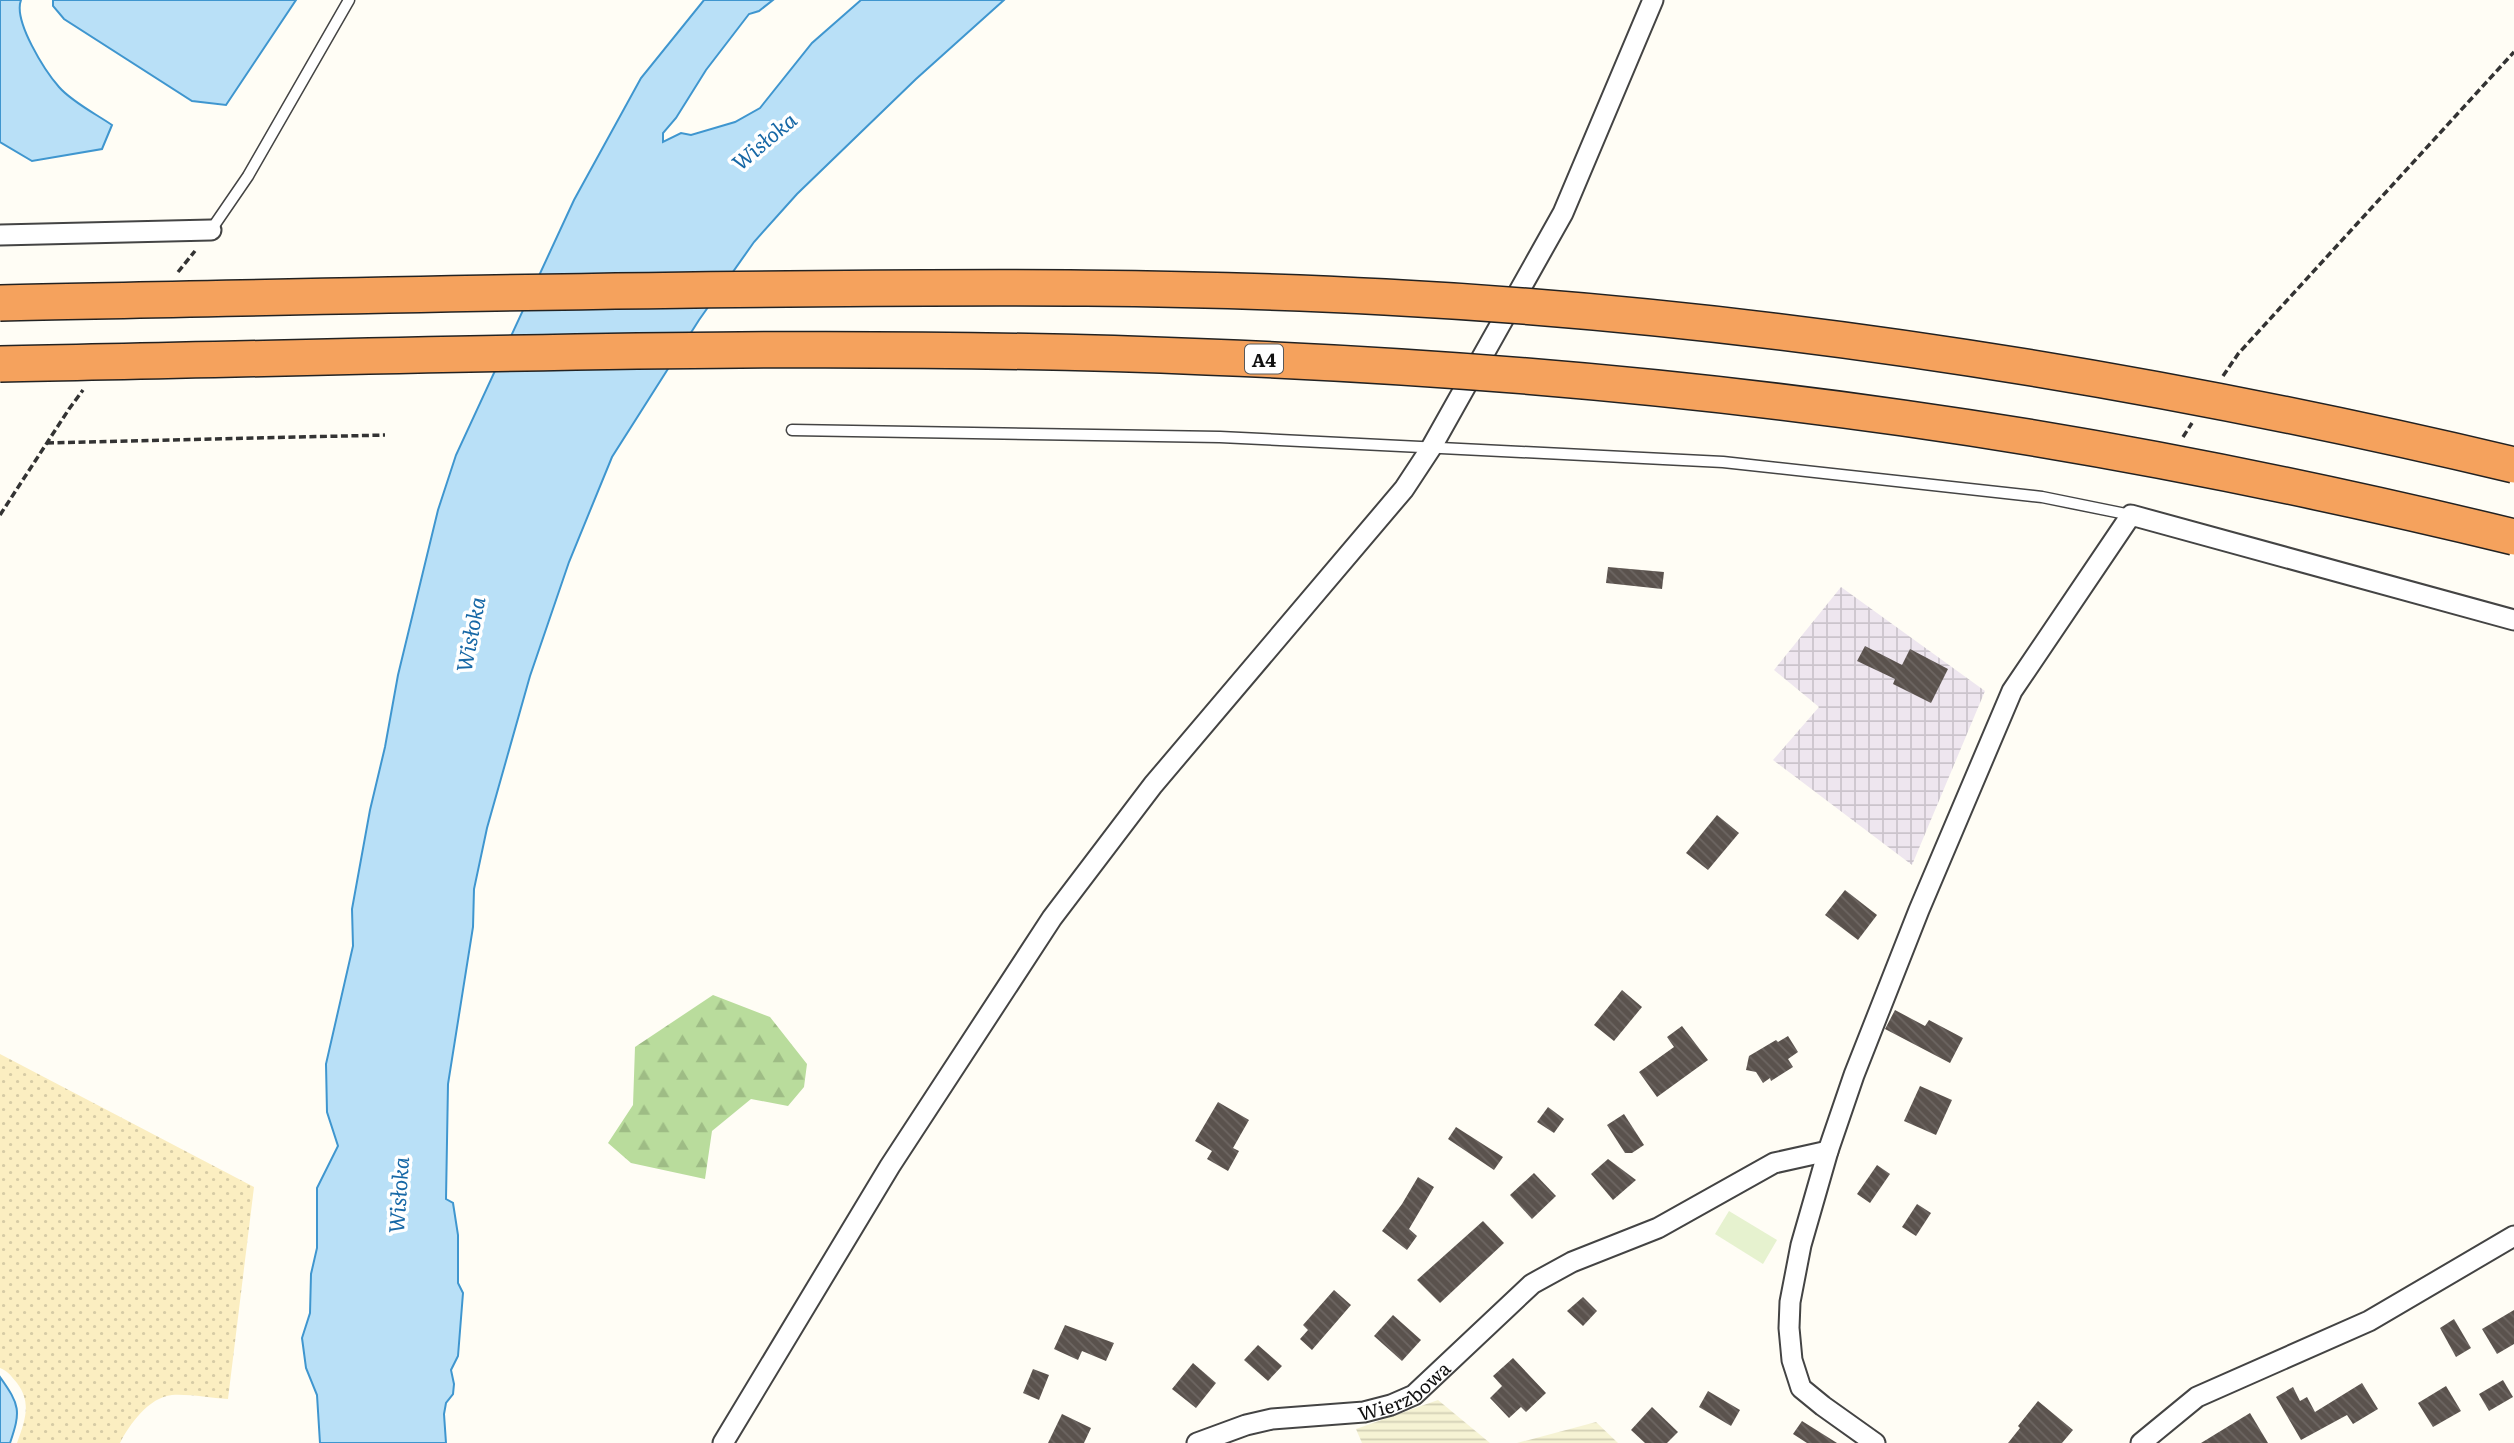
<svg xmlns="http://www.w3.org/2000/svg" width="2514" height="1443" viewBox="0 0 2514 1443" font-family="Literata,serif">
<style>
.industrial{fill:url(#industrial-grid)}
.farmland{fill:url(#farmland-rules)}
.forest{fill:url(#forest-firs)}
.sand{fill:url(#sand-dots)}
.pitch{fill:#e6f2cf}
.water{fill:#b9e0f7;stroke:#3f96cf;stroke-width:2}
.building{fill:url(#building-back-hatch)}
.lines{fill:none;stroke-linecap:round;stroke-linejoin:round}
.lane-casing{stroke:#444;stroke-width:13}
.street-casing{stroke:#444;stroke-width:23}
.path{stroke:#333;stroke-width:3.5;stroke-dasharray:7 3.5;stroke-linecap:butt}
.lane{stroke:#fff;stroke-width:10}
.street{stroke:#fff;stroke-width:19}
.highway-bridge-casing{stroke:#222;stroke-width:38;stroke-linecap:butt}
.highway-bridge{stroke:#f5a25d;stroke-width:35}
.labels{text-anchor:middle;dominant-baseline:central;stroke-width:7;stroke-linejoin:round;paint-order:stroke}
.shield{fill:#fff;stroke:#585858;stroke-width:2}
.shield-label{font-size:18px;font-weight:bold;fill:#111}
.street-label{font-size:19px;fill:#111;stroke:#fff}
.water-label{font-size:21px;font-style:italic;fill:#1768a6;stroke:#fff}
</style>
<defs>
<pattern id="industrial-grid" width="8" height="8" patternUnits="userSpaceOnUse" patternTransform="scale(1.75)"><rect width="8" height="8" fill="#eee6ef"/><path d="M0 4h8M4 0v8" fill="none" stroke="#cbc4cc"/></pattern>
<pattern id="farmland-rules" width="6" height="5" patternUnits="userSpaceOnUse" patternTransform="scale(1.75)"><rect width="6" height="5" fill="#f6f3d4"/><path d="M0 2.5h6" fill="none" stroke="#d2cfb5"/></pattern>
<pattern id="forest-firs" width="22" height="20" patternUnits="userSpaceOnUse" patternTransform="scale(1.75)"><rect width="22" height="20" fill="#b9dc9c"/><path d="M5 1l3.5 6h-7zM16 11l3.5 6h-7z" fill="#9ebc85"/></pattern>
<pattern id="sand-dots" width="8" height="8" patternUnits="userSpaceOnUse" patternTransform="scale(1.75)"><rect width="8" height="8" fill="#fbeec1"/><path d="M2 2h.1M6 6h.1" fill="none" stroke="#d6cba5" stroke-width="1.8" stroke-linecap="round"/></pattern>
<pattern id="building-back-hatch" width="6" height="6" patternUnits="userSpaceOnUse" patternTransform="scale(1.75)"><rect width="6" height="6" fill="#5a524d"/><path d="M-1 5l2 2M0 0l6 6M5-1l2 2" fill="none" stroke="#6d6662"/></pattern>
</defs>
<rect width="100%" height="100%" fill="#fffdf5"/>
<path class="industrial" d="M 1841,587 L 1985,691 L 1912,865 L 1773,760 L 1819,707 L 1774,670 Z"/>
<g class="farmland">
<path d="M 1438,1400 L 1490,1443 L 1362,1443 L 1356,1429 Z"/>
<path d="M 1596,1422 L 1618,1443 L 1517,1443 Z"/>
</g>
<path class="forest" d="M 713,995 L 770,1017 L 807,1064 L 804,1087 L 788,1106 L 751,1099 L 712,1131 L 705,1179 L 631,1163 L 608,1143 L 633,1105 L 635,1047 Z"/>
<path class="sand" d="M 0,1054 L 254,1187 L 228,1399 C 210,1398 190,1394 172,1395 C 149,1397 129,1425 120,1443 L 17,1443 C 25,1421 32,1403 17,1383 C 11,1376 8,1371 0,1368 Z"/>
<path class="pitch" d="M 1729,1211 L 1777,1240 L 1763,1264 L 1715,1234 Z"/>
<g class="water">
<path d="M 0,0 L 21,0 C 13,21 45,71 59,87 C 72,102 96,114 112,125 L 102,149 L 32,161 L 0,142 Z"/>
<path d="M 53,0 L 296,0 L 226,105 L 192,101 L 64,19 L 53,6 Z"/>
<path d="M 704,0 L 773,0 L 759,11 L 749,14 L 706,70 L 676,118 L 663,133 L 663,142 L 681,133 L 691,135 L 735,122 L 760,108 L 812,43 L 861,0 L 1004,0 L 916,79 L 797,194 L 754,242 L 699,320 L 612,457 L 569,562 L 530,676 L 487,828 L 474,889 L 473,927 L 448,1084 L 446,1199 L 453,1203 L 458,1235 L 458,1283 L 463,1293 L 458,1356 L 451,1370 L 454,1384 L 453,1394 L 446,1403 L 444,1414 L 446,1443 L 320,1443 L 317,1395 L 306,1368 L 302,1338 L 310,1313 L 311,1274 L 317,1248 L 317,1188 L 338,1146 L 327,1112 L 326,1064 L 353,946 L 352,909 L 370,810 L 385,747 L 398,675 L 438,510 L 456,455 L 574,200 L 641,78 Z"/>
<path d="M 0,1377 C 20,1405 21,1411 10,1443 L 0,1443 Z"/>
</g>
<g class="building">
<path d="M 1608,567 L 1664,572 L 1662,589 L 1606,583 Z"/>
<path d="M 1865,646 L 1902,665 L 1910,649 L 1948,669 L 1931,703 L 1893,684 L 1895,679 L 1857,661 Z"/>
<path d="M 1717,815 L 1739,833 L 1708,870 L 1686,853 Z"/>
<path d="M 1845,890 L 1877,915 L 1858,940 L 1825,915 Z"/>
<path d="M 1622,990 L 1642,1007 L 1614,1041 L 1594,1025 Z"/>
<path d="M 1895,1010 L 1925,1026 L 1929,1020 L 1963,1038 L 1950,1063 L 1885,1029 Z"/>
<path d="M 1682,1026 L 1708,1060 L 1657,1097 L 1639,1072 L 1674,1047 L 1667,1037 Z"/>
<path d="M 1788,1036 L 1798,1052 L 1788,1059 L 1793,1067 L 1771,1081 L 1770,1078 L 1763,1083 L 1756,1072 L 1746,1070 L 1749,1056 L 1776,1040 L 1778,1042 Z"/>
<path d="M 1920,1086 L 1952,1100 L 1936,1135 L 1904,1121 Z"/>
<path d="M 1218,1102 L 1249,1120 L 1233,1148 L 1239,1151 L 1228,1171 L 1207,1159 L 1212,1151 L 1195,1141 Z"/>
<path d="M 1548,1107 L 1564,1119 L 1554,1133 L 1537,1122 Z"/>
<path d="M 1624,1114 L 1644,1145 L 1632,1153 L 1625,1153 L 1607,1125 Z"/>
<path d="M 1456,1127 L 1503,1157 L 1494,1170 L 1448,1139 Z"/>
<path d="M 1608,1159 L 1636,1180 L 1613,1200 L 1591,1174 Z"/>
<path d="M 1877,1165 L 1890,1174 L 1870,1203 L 1857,1194 Z"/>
<path d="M 1534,1173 L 1556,1196 L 1532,1219 L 1510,1195 Z"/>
<path d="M 1418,1177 L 1434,1187 L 1409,1229 L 1417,1236 L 1407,1250 L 1382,1231 L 1402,1204 Z"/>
<path d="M 1917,1204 L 1931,1213 L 1916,1236 L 1902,1227 Z"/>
<path d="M 1483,1221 L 1504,1243 L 1440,1303 L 1417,1280 Z"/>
<path d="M 1334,1290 L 1351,1305 L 1312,1350 L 1300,1339 L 1308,1330 L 1303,1325 Z"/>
<path d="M 1583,1297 L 1597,1311 L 1583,1326 L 1567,1311 Z"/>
<path d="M 2514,1310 L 2514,1344 L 2497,1354 L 2482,1329 Z"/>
<path d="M 1393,1315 L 1421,1340 L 1402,1361 L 1374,1336 Z"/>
<path d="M 2454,1319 L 2471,1348 L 2456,1357 L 2440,1328 Z"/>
<path d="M 1065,1325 L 1114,1343 L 1106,1361 L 1082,1351 L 1078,1360 L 1054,1349 Z"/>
<path d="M 1258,1345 L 1282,1366 L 1268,1381 L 1244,1360 Z"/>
<path d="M 1513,1358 L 1546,1393 L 1526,1412 L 1521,1407 L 1509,1418 L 1490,1398 L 1502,1386 L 1493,1376 Z"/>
<path d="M 1193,1363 L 1216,1383 L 1196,1408 L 1172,1389 Z"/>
<path d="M 1033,1369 L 1049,1375 L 1039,1400 L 1023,1393 Z"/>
<path d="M 2503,1380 L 2513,1397 L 2489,1411 L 2479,1394 Z"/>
<path d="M 2362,1383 L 2378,1409 L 2353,1424 L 2347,1415 L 2301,1440 L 2276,1397 L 2293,1387 L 2300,1401 L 2307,1397 L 2315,1412 Z"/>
<path d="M 2446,1386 L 2461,1411 L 2433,1427 L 2418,1403 Z"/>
<path d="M 1708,1391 L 1740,1410 L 1731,1426 L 1699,1407 Z"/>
<path d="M 2038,1401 L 2073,1430 L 2062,1443 L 2008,1443 L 2020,1428 L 2018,1426 Z"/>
<path d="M 1652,1407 L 1678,1432 L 1667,1443 L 1645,1443 L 1631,1430 Z"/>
<path d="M 2250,1413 L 2268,1443 L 2201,1443 Z"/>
<path d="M 1062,1414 L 1091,1428 L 1084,1443 L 1048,1443 Z"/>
<path d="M 1802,1421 L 1837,1443 L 1807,1443 L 1793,1434 Z"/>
</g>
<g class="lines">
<g class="lane-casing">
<g id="lane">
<path d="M 211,230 L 248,176 L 349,0"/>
<path d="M 792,430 L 1220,437 L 1723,462 L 2042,497 L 2131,515"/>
</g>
</g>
<g class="street-casing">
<g id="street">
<path d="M 0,235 L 211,230"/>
<path d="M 723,1443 L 890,1166 L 1052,918 L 1153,785 L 1404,489 L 1431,448 L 1563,213 L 1653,0"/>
<path id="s1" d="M 1197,1443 L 1246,1425 L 1272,1419 L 1364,1412 L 1391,1405 L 1414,1395 L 1532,1284 L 1572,1262 L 1658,1228 L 1774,1163 L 1828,1151"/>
<path d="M 1875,1443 L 1823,1406 L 1801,1388 L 1792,1360 L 1789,1328 L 1790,1302 L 1801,1245 L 1828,1151 L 1854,1075 L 1919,910 L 2012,691 L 2131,515 L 2514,620"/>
<path d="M 2141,1443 L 2197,1397 L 2369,1321 L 2514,1236"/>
</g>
</g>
<g class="path">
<path d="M 178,272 L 195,251"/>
<path d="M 2223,376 L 2238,354 L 2514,52"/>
<path d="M 2183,437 L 2192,423"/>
<path d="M 47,443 L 385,435"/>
<path d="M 0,515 L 69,409 L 83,390"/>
</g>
<use href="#lane" class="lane"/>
<use href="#street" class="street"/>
<g class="highway-bridge-casing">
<g id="highway-bridge">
<path d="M 0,303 C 263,298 525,291 788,289 C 987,287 1186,286 1385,297 C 1766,317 2143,377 2514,465"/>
<path d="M 0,364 C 402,357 805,340 1207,357 C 1440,366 1672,385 1903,418 C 2109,447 2312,488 2514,537"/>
</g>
</g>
<use href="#highway-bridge" class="highway-bridge"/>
</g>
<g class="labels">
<rect class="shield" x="1245" y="344.5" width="38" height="29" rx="5"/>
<g class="shield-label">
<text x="1264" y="359">A4</text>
</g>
<g class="street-label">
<text stroke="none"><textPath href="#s1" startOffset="217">Wierzbowa</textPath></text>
</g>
<g class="water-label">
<text transform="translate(763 140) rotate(-40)">Wisłoka</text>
<text transform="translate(469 634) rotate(-79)">Wisłoka</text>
<text transform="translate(397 1195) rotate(-86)">Wisłoka</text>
</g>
</g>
</svg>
